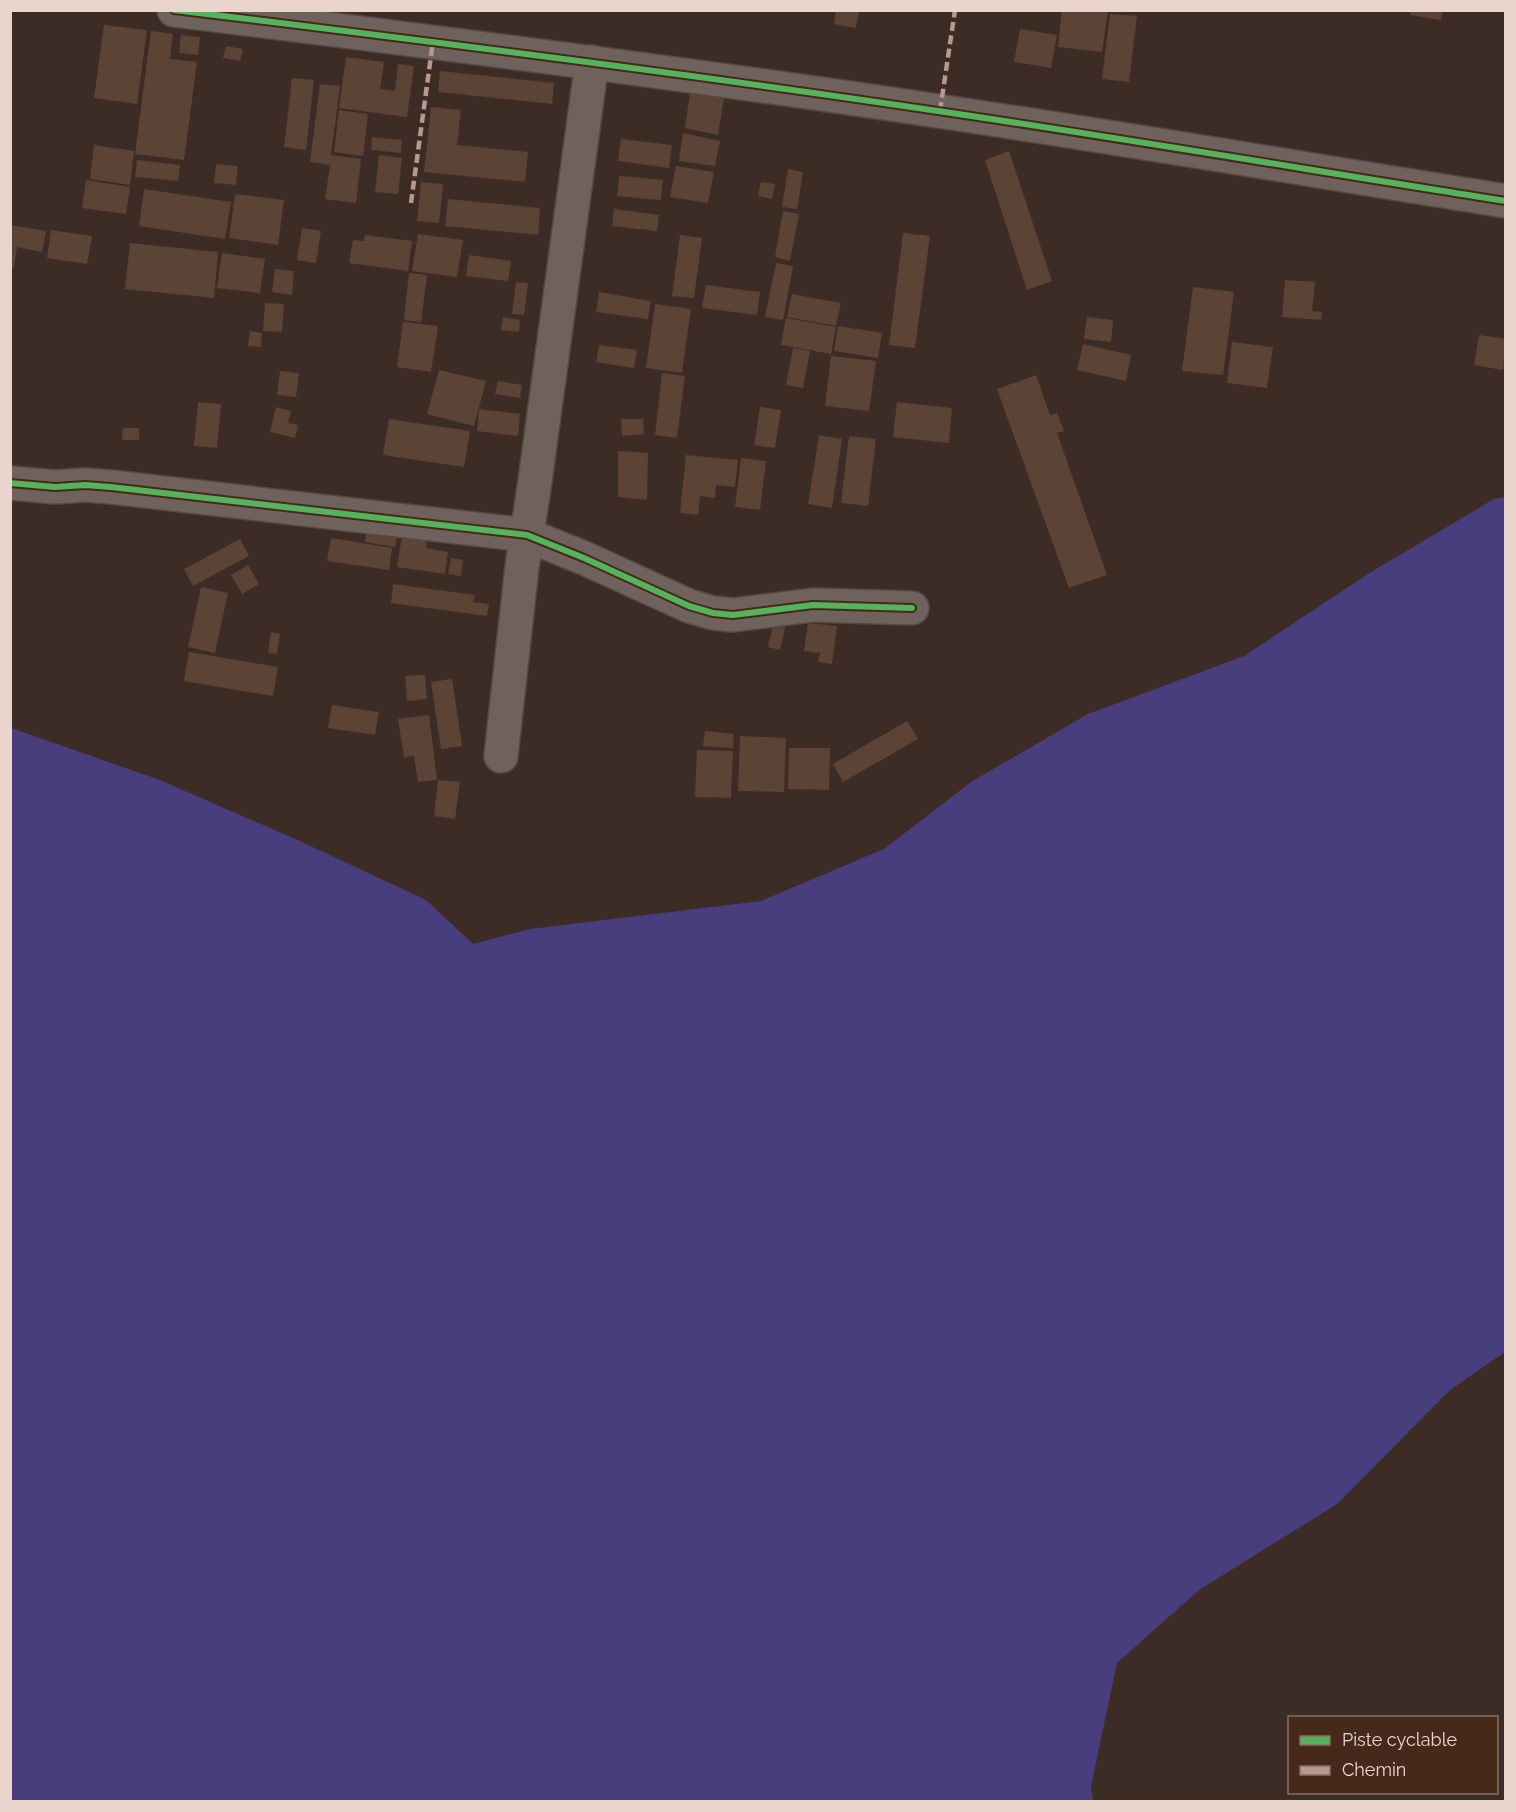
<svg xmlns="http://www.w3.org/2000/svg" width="1516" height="1812" viewBox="0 0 1516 1812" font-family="Raleway,sans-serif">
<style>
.green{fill:#483e7d}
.building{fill:#5b4336}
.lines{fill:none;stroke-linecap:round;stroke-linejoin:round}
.minor-casing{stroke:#564841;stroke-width:36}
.minor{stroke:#6f625c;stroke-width:33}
.quiet{stroke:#b69a8f;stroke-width:4.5;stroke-dasharray:9 4.5;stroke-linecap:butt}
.cycleway-casing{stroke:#47291b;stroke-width:10}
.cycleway{stroke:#56b35d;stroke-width:6}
</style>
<rect width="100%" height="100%" fill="#3d2c25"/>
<path class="green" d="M 1505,497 L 1505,1352 L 1450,1390 L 1337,1504 L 1199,1590 L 1117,1663 L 1091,1786 L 1093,1801 L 11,1801 L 11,728 L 160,780 L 302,842 L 426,900 L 473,944 L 530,929 L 761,901 L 884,849 L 971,782 L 1088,714 L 1244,656 L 1371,572 L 1494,499 Z"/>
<g class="building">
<path d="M 836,10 L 859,10 L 856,28 L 834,24 Z"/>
<path d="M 1062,10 L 1108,10 L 1102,52 L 1058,47 Z"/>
<path d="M 1411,10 L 1443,10 L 1441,20 L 1410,15 Z"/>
<path d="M 1110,14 L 1137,16 L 1129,82 L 1102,79 Z"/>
<path d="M 104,25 L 147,30 L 137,104 L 94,98 Z"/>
<path d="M 1020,29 L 1057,35 L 1051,68 L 1014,62 Z"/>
<path d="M 151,31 L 173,34 L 170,59 L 197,62 L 184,160 L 135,154 Z"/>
<path d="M 181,35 L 200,37 L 198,55 L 179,53 Z"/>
<path d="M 226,46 L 243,49 L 240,61 L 223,58 Z"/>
<path d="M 346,57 L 384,62 L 380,89 L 395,91 L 398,64 L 414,66 L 407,117 L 339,108 Z"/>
<path d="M 440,71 L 554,83 L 552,104 L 438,92 Z"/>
<path d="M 292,78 L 314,80 L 306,150 L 284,147 Z"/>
<path d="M 320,84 L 340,86 L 331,155 L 361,159 L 356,203 L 325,199 L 330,165 L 310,162 Z"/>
<path d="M 690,93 L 724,98 L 718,135 L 685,128 Z"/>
<path d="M 431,107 L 461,110 L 457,145 L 528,152 L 525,182 L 424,172 Z"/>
<path d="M 339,110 L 368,114 L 363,156 L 334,152 Z"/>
<path d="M 683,133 L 720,141 L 715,166 L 679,161 Z"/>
<path d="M 372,137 L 402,140 L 401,153 L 371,150 Z"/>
<path d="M 621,139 L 672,145 L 669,168 L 618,161 Z"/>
<path d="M 94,145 L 134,151 L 130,185 L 90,179 Z"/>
<path d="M 1009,151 L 1052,281 L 1027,290 L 985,160 Z"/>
<path d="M 379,155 L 402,158 L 398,194 L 375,192 Z"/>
<path d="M 137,160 L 180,165 L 178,181 L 135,177 Z"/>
<path d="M 216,164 L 238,166 L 236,185 L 214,183 Z"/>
<path d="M 676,166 L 714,172 L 708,203 L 670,197 Z"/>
<path d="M 788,169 L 803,172 L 797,209 L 782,207 Z"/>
<path d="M 619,176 L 663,180 L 661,200 L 617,196 Z"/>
<path d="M 86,180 L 130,187 L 126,214 L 82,208 Z"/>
<path d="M 421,182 L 443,184 L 439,223 L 417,221 Z"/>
<path d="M 761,182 L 775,184 L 772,199 L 758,196 Z"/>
<path d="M 144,189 L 231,202 L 225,239 L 139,226 Z"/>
<path d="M 235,194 L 284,200 L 278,245 L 229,238 Z"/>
<path d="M 448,199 L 540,208 L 538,235 L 445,226 Z"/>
<path d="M 614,209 L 659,215 L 657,231 L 612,226 Z"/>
<path d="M 783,211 L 799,214 L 790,261 L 775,257 Z"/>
<path d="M 10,225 L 46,231 L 42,252 L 17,247 L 14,268 L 10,267 Z"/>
<path d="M 302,228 L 321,231 L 316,263 L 297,260 Z"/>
<path d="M 51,230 L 92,236 L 87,264 L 47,258 Z"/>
<path d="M 903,233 L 930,236 L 915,348 L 889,345 Z"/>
<path d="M 418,234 L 463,240 L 457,277 L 412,271 Z"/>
<path d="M 365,235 L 412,241 L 408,271 L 349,263 L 353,240 L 364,241 Z"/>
<path d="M 680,235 L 702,238 L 694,298 L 672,296 Z"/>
<path d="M 130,243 L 218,252 L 214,298 L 125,289 Z"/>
<path d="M 222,253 L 265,259 L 260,293 L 217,288 Z"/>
<path d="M 469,255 L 511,261 L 508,281 L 466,276 Z"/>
<path d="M 776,263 L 793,266 L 783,320 L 765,317 Z"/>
<path d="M 275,269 L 294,271 L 292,295 L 272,292 Z"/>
<path d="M 409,273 L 427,275 L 421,322 L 404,320 Z"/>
<path d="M 1285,280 L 1315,282 L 1312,311 L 1322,312 L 1321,320 L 1282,317 Z"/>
<path d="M 516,282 L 528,283 L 524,315 L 512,314 Z"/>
<path d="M 706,285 L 760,292 L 757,315 L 702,308 Z"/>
<path d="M 1193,287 L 1234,292 L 1223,375 L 1182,371 Z"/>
<path d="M 599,292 L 651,301 L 648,319 L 596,312 Z"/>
<path d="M 792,294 L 841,303 L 836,326 L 787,317 Z"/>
<path d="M 265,303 L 284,304 L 282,332 L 263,331 Z"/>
<path d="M 655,304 L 691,309 L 682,373 L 646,368 Z"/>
<path d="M 503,317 L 520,320 L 519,332 L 501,330 Z"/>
<path d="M 1087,317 L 1113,320 L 1111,342 L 1084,339 Z"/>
<path d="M 786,318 L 836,327 L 831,354 L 781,345 Z"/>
<path d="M 403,322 L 438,326 L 431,372 L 397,367 Z"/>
<path d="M 838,326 L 882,333 L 878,358 L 834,351 Z"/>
<path d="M 250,331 L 262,333 L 261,347 L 248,346 Z"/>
<path d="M 1479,335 L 1506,339 L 1503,370 L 1474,365 Z"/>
<path d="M 1232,342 L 1273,347 L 1267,388 L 1227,383 Z"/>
<path d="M 1083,344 L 1131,355 L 1126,381 L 1077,370 Z"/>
<path d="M 599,345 L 637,350 L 634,368 L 596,362 Z"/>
<path d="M 793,348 L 810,351 L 803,388 L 786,385 Z"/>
<path d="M 831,356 L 876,361 L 869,411 L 825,406 Z"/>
<path d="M 439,370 L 486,381 L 474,426 L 427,414 Z"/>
<path d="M 280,371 L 299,373 L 296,397 L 277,395 Z"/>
<path d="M 662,373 L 685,376 L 677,438 L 655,435 Z"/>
<path d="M 1036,375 L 1050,415 L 1057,413 L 1064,431 L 1057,433 L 1107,575 L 1069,588 L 997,389 Z"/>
<path d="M 498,381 L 522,385 L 520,398 L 495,394 Z"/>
<path d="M 198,402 L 221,404 L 217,448 L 194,446 Z"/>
<path d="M 897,402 L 952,408 L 949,443 L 893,437 Z"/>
<path d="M 276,407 L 291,411 L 288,423 L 298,425 L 295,438 L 270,432 Z"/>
<path d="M 760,407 L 781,410 L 775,448 L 754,445 Z"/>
<path d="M 479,409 L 520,414 L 518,436 L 477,431 Z"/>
<path d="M 389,419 L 470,431 L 464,467 L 383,455 Z"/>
<path d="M 621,419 L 643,419 L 644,434 L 622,436 Z"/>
<path d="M 123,428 L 139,428 L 139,440 L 122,440 Z"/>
<path d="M 819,435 L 842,439 L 832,508 L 808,504 Z"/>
<path d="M 849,436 L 876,439 L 868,506 L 841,503 Z"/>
<path d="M 618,451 L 648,453 L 647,500 L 618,497 Z"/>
<path d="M 686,455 L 738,460 L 735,487 L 716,485 L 715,498 L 700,496 L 698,515 L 680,513 Z"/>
<path d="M 741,458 L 766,461 L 760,510 L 735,507 Z"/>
<path d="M 367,529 L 398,533 L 395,547 L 365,542 Z"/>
<path d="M 402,536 L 427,539 L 426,548 L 448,552 L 445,574 L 397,567 Z"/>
<path d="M 331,538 L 392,548 L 389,570 L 327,561 Z"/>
<path d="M 240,539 L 249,556 L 193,586 L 184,569 Z"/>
<path d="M 451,558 L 463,560 L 461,576 L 448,574 Z"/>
<path d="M 248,565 L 259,584 L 242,594 L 231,575 Z"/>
<path d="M 393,584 L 475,595 L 473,602 L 489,604 L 487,616 L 391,603 Z"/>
<path d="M 201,587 L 228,593 L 215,653 L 188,647 Z"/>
<path d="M 774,620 L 786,623 L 780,650 L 768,647 Z"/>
<path d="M 808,623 L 837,626 L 832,664 L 818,662 L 820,653 L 804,651 Z"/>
<path d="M 271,632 L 280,634 L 277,654 L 268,653 Z"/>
<path d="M 189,652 L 278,667 L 273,696 L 184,681 Z"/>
<path d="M 425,675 L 427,699 L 407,701 L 405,676 Z"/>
<path d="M 452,679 L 462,746 L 441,749 L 431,682 Z"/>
<path d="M 332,705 L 379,712 L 375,735 L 328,728 Z"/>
<path d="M 429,715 L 437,780 L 418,782 L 414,756 L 404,757 L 398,719 Z"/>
<path d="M 907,721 L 918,739 L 843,782 L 833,764 Z"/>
<path d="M 705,731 L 734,734 L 733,748 L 703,746 Z"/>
<path d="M 740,736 L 786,738 L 784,792 L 738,791 Z"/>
<path d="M 789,748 L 830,748 L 829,790 L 788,789 Z"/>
<path d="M 697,750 L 733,751 L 731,798 L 695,797 Z"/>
<path d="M 438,780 L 460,782 L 455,819 L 434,816 Z"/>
</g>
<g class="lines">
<g class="minor-casing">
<g id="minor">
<path d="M 174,10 C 429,41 684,73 938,111 C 1127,139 1316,171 1506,201"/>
<path d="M 10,483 L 55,487 L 85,485 L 111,487 L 527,535 L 584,558 L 689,606 L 713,613 L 733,615 L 813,605 L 912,608"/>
<path d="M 501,756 L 522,567 L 535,481 L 592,62"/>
</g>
</g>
<use href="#minor" class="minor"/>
<g class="quiet">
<path d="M 940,111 L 955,10"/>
<path d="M 411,203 L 433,41"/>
</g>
<g class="cycleway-casing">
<g id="cycleway">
<path d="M 174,10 C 429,41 684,73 938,111 C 1127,139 1316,171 1506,201"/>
<path d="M 10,483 L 55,487 L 85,485 L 111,487 L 527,535 L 584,558 L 689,606 L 713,613 L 733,615 L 813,605 L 912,608"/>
</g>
</g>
<use href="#cycleway" class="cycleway"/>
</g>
<rect width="1516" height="1812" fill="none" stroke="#e9d5cc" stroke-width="24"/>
<rect x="1288" y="1716" width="210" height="78" fill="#47291b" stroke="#886e62" stroke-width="1.5"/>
<rect x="1300" y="1736" width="30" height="9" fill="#56b35d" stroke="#886e62" stroke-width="1.5"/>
<text x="1342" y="1746" font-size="18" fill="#e9d5cc">Piste cyclable</text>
<rect x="1300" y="1766" width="30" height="9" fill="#b69a8f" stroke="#886e62" stroke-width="1.5"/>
<text x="1342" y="1776" font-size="18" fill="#e9d5cc">Chemin</text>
</svg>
